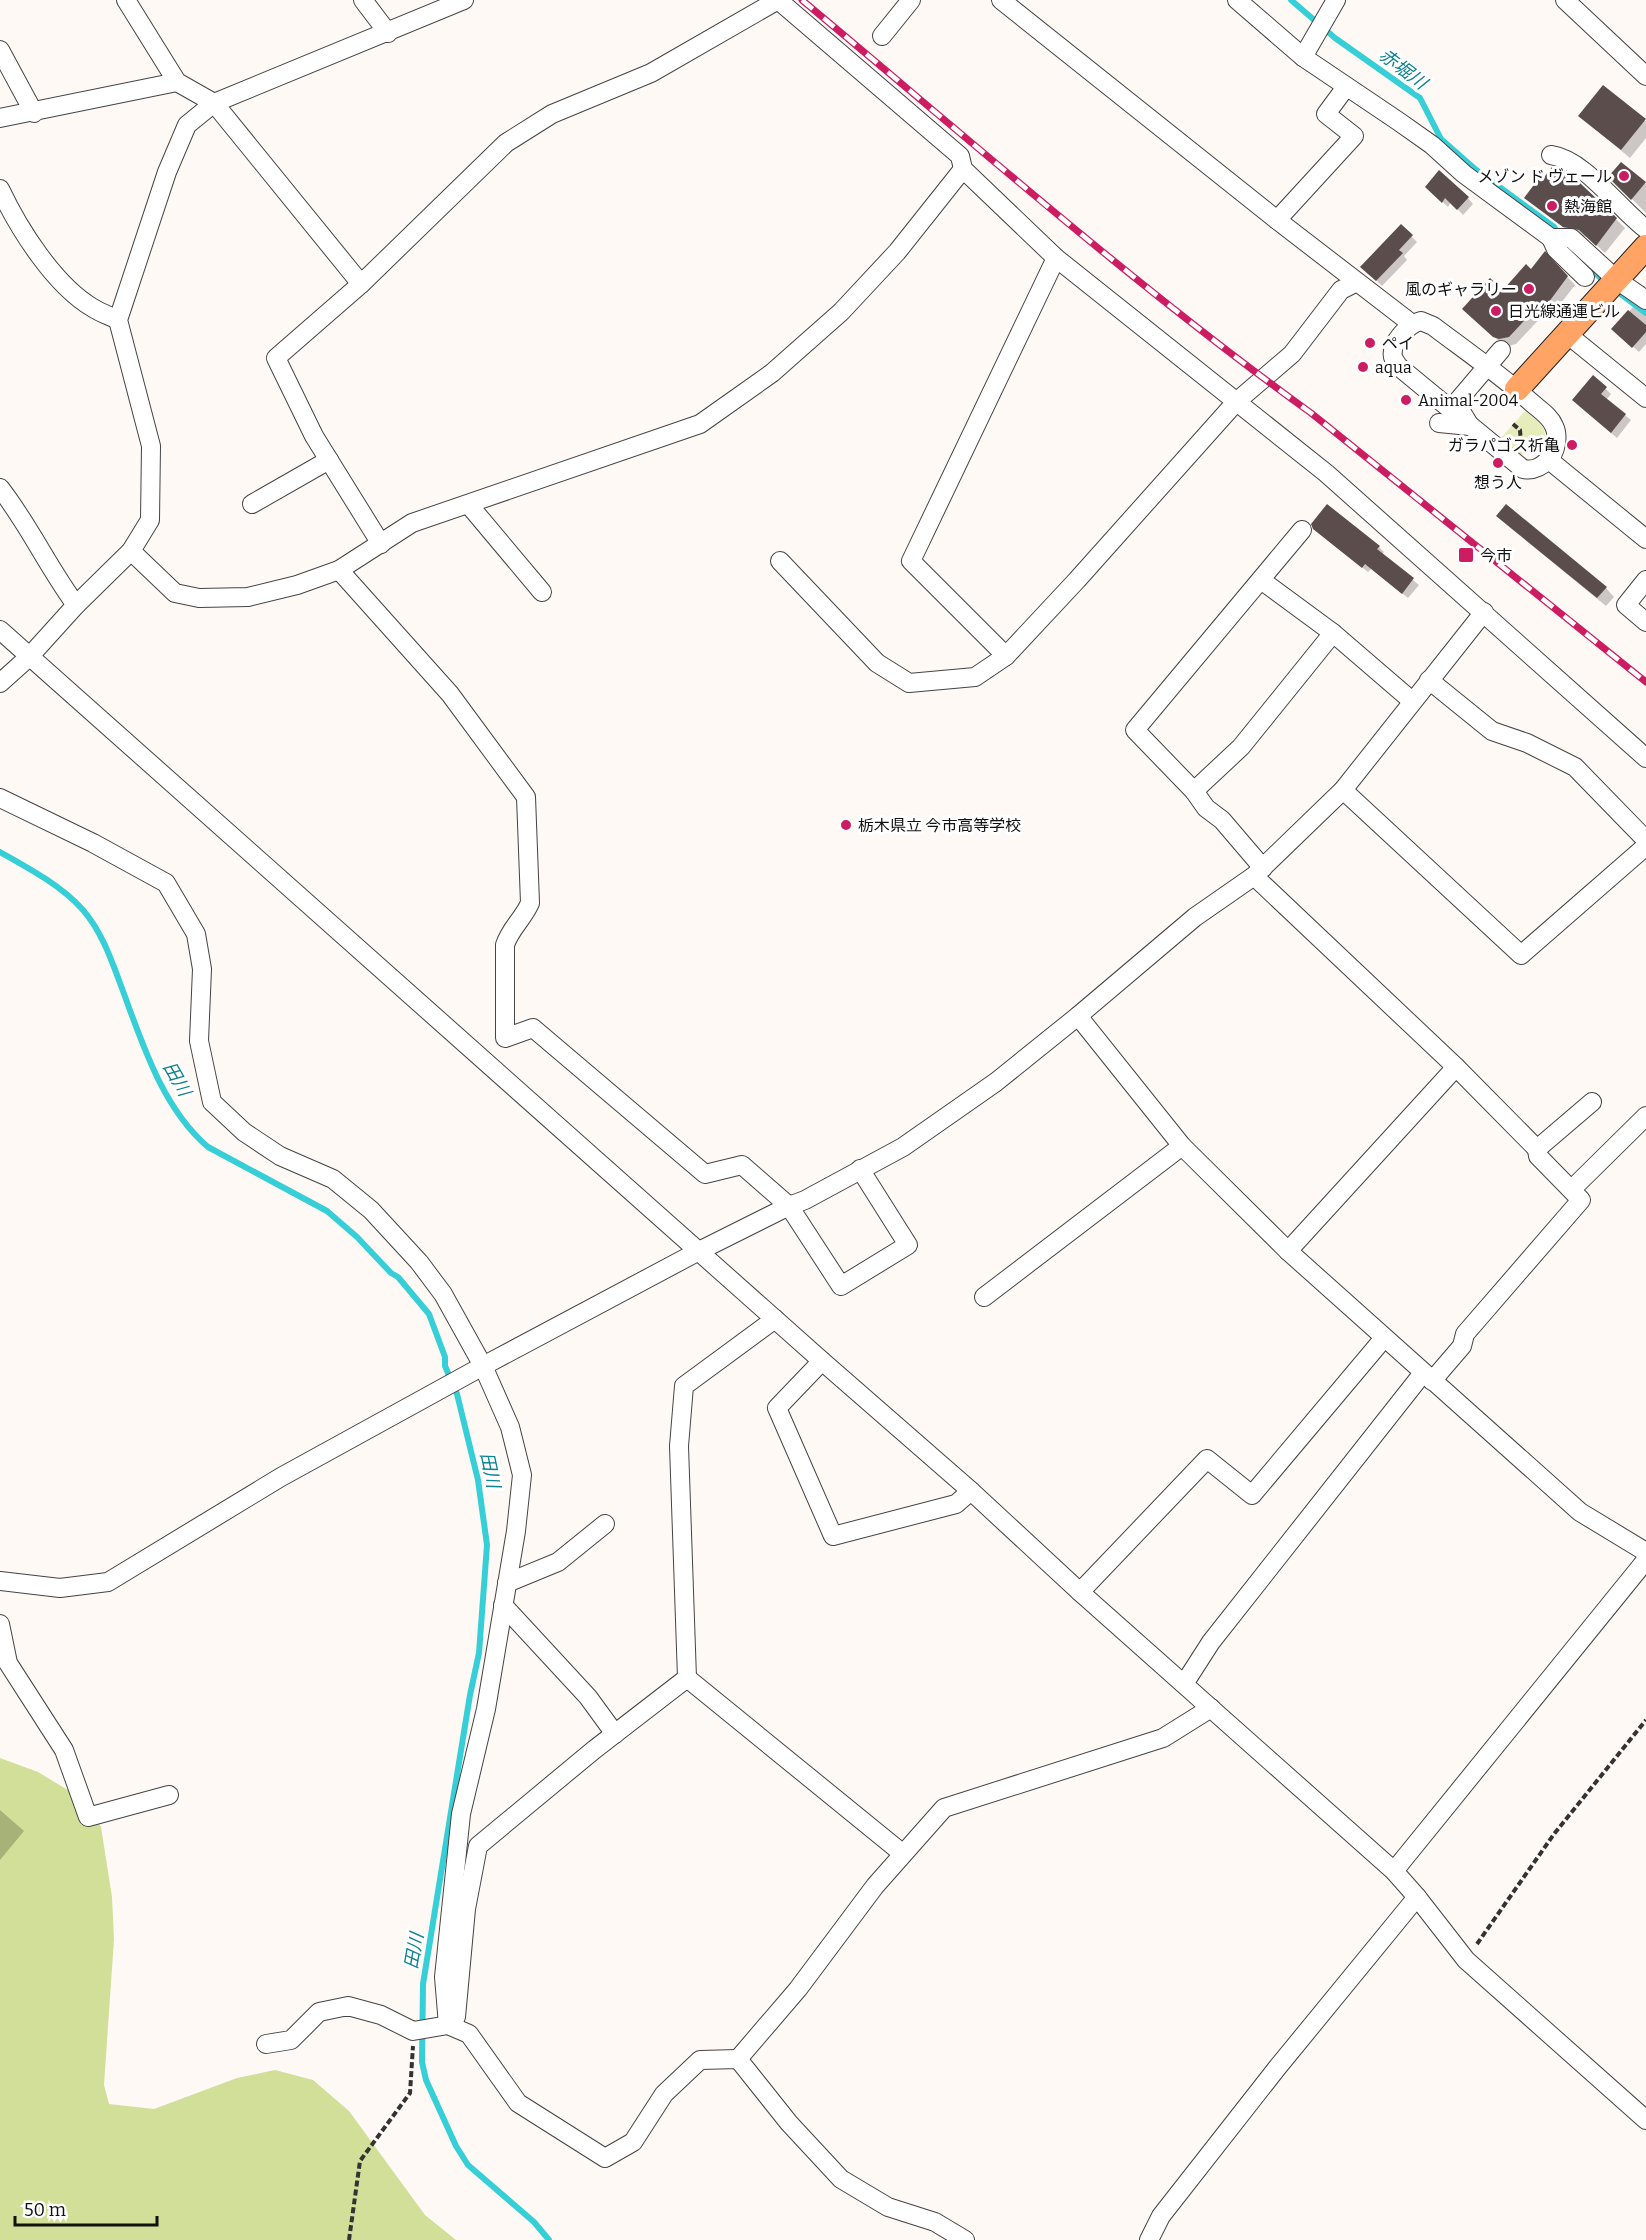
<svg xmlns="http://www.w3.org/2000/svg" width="1646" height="2240" viewBox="0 0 1646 2240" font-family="Bitter,'Noto Sans JP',serif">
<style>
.green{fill:#e7edba}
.forest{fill:#d1df98}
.shadow{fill:#0003}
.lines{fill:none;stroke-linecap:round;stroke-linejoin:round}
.stream{stroke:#37cfd7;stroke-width:6}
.building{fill:#5a4d4c}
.minor-casing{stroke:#444;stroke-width:20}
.major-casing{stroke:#222;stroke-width:26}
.path{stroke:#333;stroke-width:4;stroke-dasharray:6 3;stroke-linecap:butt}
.minor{stroke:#fff;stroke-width:18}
.major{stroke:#ffa465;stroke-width:24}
.rail-casing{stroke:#cc1d63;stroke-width:7}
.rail{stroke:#fff;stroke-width:4.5;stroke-dasharray:14;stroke-linecap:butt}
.poi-dot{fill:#cc1d63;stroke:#fff;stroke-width:2}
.labels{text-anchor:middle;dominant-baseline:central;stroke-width:6;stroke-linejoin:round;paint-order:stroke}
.poi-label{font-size:16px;fill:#111;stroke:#fff;text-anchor:start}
.water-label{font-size:18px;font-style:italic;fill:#0f838f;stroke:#fff}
</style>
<rect width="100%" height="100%" fill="#fff9f5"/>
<path class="green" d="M 1525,411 C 1531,416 1539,420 1543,428 C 1551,443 1534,457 1519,454 C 1512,452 1505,445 1499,440 Z"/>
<path class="forest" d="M 0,1758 L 38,1772 L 86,1801 L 101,1827 L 112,1897 L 114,1939 L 104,2085 L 109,2104 L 154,2109 L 237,2078 L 275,2070 L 313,2080 L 349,2111 L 425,2215 L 456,2240 L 0,2240 Z"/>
<g class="shadow">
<path d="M 1603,87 L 1646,122 L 1646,138 L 1630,158 L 1589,124 Z"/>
<path d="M 1621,164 L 1646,184 L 1646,213 L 1610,177 Z"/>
<path d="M 1581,185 L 1625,228 L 1605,253 L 1588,237 L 1573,235 L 1526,198 Z"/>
<path d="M 1427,187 L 1468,198 L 1473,204 L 1463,215 L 1451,202 L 1448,207 Z"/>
<path d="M 1401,226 L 1417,242 L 1404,256 L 1407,260 L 1382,286 L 1363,267 Z"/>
<path d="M 1545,253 L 1575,285 L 1551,316 L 1546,312 L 1516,344 L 1508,346 L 1502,344 L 1471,316 L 1531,271 Z"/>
<path d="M 1633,307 L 1640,311 L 1646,312 L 1646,344 L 1639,352 L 1613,329 Z"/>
<path d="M 1593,377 L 1611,394 L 1606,400 L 1631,420 L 1617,438 L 1579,406 Z"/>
<path d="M 1507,525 L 1606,588 L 1614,597 L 1606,606 Z"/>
<path d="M 1320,534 L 1379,547 L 1384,552 L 1382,555 L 1419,585 L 1408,598 L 1371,569 L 1368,572 Z"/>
<path d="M 0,1810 L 24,1831 L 0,1860 Z"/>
</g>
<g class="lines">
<g class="stream">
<path d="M 1291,0 L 1335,38 L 1420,98 L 1441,139 L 1475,169 L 1554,227 L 1558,233"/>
<path d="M 1569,249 L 1606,283"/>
<path d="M 1614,289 L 1646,313"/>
<path d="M 0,852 C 27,867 62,886 83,910 C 101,931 110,956 120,983 C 141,1039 161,1107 208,1147 L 327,1211 L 357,1237 L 391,1273 L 398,1277 L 429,1314 L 445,1357 L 445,1366 L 457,1394 L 478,1480 L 487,1545 L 479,1653 L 470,1695 L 423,1984 L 422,2062 L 426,2080 L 456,2146 L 468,2165 L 534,2222 L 549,2240"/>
</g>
</g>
<g class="building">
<path d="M 1603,85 L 1646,119 L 1621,150 L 1578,116 Z"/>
<path d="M 1621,162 L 1646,182 L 1631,200 L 1608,177 Z"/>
<path d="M 1552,167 L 1570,175 L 1581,184 L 1617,218 L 1596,246 L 1579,230 L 1563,227 L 1524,198 L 1539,178 L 1542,180 Z"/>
<path d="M 1439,170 L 1469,197 L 1457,210 L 1445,198 L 1442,203 L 1425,187 Z"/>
<path d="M 1401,224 L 1413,235 L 1399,250 L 1403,253 L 1376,281 L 1360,267 Z"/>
<path d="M 1545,251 L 1568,276 L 1543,310 L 1538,306 L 1509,337 L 1499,339 L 1493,337 L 1462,309 L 1490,278 L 1503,290 L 1526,264 L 1531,269 Z"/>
<path d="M 1628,310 L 1646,325 L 1646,332 L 1632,348 L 1611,329 Z"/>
<path d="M 1593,375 L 1607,387 L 1601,394 L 1626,414 L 1611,433 L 1572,400 Z"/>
<path d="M 1327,504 L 1380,546 L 1377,549 L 1414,578 L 1402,594 L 1365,564 L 1362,568 L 1313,529 L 1311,524 Z"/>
<path d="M 1506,504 L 1607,587 L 1597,598 L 1496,516 Z"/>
</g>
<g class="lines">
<g class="minor-casing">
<g id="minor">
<path d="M 126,0 L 177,82 L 214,103 L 361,284"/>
<path d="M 363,0 L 388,33"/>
<path d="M 464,0 L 214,103 L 187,125 L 167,172 L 118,320 L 151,446 L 150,520 L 131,551 L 175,593 L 199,598 L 248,597 L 297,585 L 339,570 L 412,523 L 700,424 L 772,373 L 841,312 L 897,252 L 963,169"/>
<path d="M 1001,0 L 1277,220 L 1412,324"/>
<path d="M 1237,0 L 1303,57 L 1398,121 L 1432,145 L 1464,174 L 1551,238 L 1571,238 L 1617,280 L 1646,300"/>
<path d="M 1565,0 L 1646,76"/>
<path d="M 882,36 L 911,0"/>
<path d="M 0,50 L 34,113"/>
<path d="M 1303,57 L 1336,0"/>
<path d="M 0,118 L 177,82"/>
<path d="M 1551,155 C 1585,160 1618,208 1646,229"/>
<path d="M 0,189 C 19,229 54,285 93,308 C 101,313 110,316 118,320"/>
<path d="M 1277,220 L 1354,136 L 1326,114 L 1346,87"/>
<path d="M 1551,238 L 1556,249 L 1585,277"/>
<path d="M 1421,321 L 1433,326 C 1466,351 1501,375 1532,403 C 1540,410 1550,416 1554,426 C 1559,436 1556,453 1548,460 C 1540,468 1533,471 1523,469 L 1398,366 C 1397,363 1394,361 1393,357 C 1390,343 1408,324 1421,321 Z"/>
<path d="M 1567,334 L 1646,398"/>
<path d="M 1439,423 L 1470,426 L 1456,403 L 1501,350"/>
<path d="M 1549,460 L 1646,539"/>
<path d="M 0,488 C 29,525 48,567 76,605"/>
<path d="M 252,504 L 329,460"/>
<path d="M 469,505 L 542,592"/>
<path d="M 381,544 L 314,436 L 276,358 L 361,284 L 506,143 L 552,114 L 651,73 L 778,0 L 960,156 L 963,169 L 1056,258 L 1326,473 L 1646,758"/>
<path d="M 780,561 L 877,663 L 909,683 L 975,677 L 1006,656 L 1077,580 L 1236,402 L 1292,354 L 1341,290 L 1357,282"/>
<path d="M 339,570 L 450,694 L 526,797 L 530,903 C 523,919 510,929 505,945 L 505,1038 L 533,1028 L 705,1174 L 742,1165 L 789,1206 L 841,1286 L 908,1245 L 860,1169"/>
<path d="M 1261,580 L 1333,633 L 1412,701"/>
<path d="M 1646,580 L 1626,605 L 1646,622"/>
<path d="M 0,630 L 822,1361 L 971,1491 L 1080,1592 L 1394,1871 L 1417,1897 L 1466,1960 L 1646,2120"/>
<path d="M 1006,656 L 911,561 L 1056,258"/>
<path d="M 1429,680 L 1492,731 L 1527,743 L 1575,767 L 1646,840"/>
<path d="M 0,683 L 29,657 L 76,605 L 131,551"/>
<path d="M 1343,790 L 1521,955 L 1646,846"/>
<path d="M 1194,791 L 1241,747 L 1333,633"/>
<path d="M 0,798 L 93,843 L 166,883 L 196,934 L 202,969 L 199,1041 L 212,1102 L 244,1132 L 280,1156 L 333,1179 L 371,1210 L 419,1262 L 443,1294 L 483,1366 L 510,1427 L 522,1475 L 516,1531 L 486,1709 L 461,1814 L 444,1977 L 448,2025"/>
<path d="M 1263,868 L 1222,820 L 1206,808 L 1194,791 L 1135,730 L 1302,530"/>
<path d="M 1254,876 L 1456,1067 L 1537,1149"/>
<path d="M 1078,1016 L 1182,1146 L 1288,1251 L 1580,1512 L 1646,1552"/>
<path d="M 1572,1189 L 1646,1116"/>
<path d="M 1288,1251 L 1456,1067"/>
<path d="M 984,1297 L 1182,1146"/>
<path d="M 822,1361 L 777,1408 L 833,1536 L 956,1504 L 971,1491"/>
<path d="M 1432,1381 L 1462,1346 L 1465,1334 L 1581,1200 L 1538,1156 L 1537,1149 L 1592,1102"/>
<path d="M 0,1581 L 60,1588 L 108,1582 L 281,1477 L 483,1366 L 699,1251 L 789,1206 L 805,1200 L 903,1147 L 996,1082 L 1078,1016 L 1195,917 L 1254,876 L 1343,790 L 1484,612"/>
<path d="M 507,1583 L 558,1562 L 605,1524"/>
<path d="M 1080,1592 L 1207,1459 L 1252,1495 L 1384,1338"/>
<path d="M 503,1605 L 588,1697 L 615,1734"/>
<path d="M 0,1624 L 8,1663 L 64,1750 L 88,1817 L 169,1795"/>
<path d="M 687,1678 L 902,1853"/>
<path d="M 1184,1684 L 1211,1642 L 1423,1373"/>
<path d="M 1394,1871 L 1646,1560"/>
<path d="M 456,2017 L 466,1909 L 478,1846 L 595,1749 L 687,1678 L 679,1446 L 684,1386 L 775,1319"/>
<path d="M 266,2044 L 291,2040 L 319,2012 L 348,2006 L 381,2015 L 413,2031 L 448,2025 L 469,2034 L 518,2103 L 605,2158 L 633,2142 L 664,2094 L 700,2060 L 738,2059 L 789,2123 L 841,2179 L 888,2207 L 935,2222 L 965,2240"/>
<path d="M 738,2059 L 798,1989 L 875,1886 L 944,1808 L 1163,1738 L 1211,1708"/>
<path d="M 1149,2240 L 1161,2216 L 1277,2068 L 1417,1897"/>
</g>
</g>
<g class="major-casing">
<path id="major" d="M 1517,389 L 1646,247"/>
</g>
<g class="path">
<path d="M 1513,424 L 1520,430 L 1521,443"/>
<path d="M 1477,1944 L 1554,1834 L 1646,1720"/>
<path d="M 349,2240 L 360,2161 L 410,2093 L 413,2046"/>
</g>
<use href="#minor" class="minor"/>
<use href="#major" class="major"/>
<g class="rail-casing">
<path id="rail" d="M 802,0 C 970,140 1134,285 1311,413 L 1646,682"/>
</g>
<use href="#rail" class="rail"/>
</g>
<g class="poi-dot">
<circle cx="1624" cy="176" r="6"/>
<circle cx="1552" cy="206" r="6"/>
<circle cx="1529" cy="289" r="6"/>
<circle cx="1496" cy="311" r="6"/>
<circle cx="1370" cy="343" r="6"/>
<circle cx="1363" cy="367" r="6"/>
<circle cx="1406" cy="400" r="6"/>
<circle cx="1572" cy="445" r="6"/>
<circle cx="1498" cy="463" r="6"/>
<rect x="1458" y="547" width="16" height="16" rx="3"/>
<circle cx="846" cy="825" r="6"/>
</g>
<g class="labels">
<g class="poi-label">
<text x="1612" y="176" text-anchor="end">メゾン ド ヴェール</text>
<text x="1564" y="206">熱海館</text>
<text x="1517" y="289" text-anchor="end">風のギャラリー</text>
<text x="1508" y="311">日光線通運ビル</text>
<text x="1382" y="343">ペイ</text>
<text x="1375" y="367">aqua</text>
<text x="1418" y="400">Animal-2004</text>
<text x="1560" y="445" text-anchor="end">ガラパゴス祈亀</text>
<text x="1498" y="482" text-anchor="middle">想う人</text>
<text x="1480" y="555">今市</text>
<text x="858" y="825">栃木県立 今市高等学校</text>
</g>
<g class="water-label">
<text transform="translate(1403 69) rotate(37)">赤堀川</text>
<text transform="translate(177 1079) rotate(60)">田川</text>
<text transform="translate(490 1470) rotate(78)">田川</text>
<text transform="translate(414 1951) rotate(-80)">田川</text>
</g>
</g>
<path d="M15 2216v9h142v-9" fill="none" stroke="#111111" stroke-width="3"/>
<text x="24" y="2216" font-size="18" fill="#111111" stroke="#ffffff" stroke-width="4.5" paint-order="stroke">50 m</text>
</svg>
